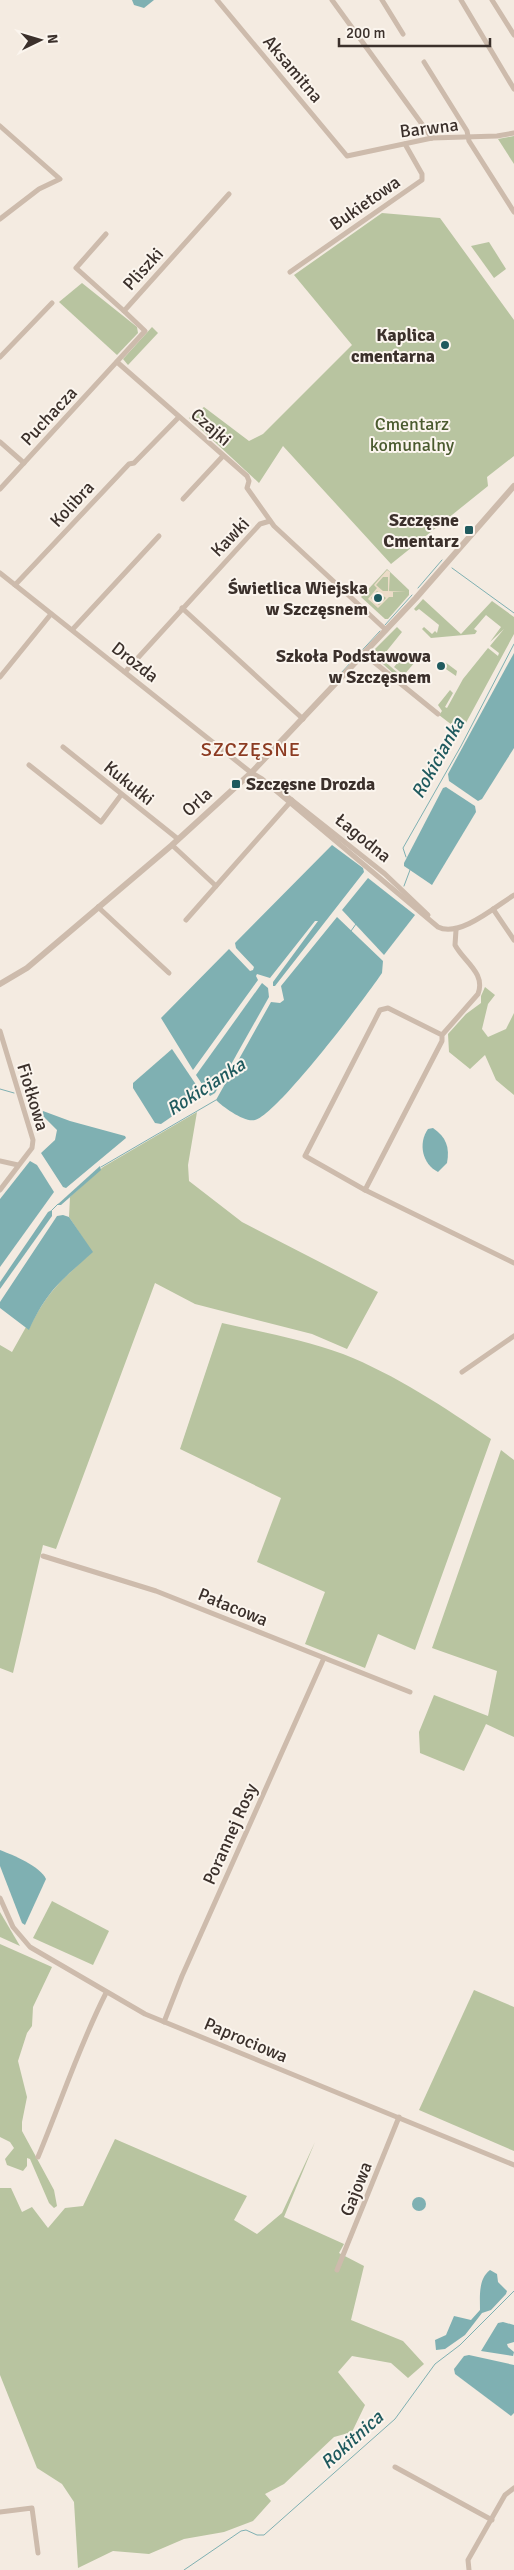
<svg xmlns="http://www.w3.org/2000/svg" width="514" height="2570" viewBox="0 0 514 2570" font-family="Signika,sans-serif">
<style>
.green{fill:#b8c4a0}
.plaza{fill:#ecdcc8;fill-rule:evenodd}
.water{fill:#7fb0b2}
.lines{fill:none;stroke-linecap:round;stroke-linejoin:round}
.stream{stroke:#7fb0b2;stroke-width:1}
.minor{stroke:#cdbbac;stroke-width:5}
.tertiary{stroke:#cdbbac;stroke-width:6}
.poi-dot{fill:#1f5a5e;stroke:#fbf5ee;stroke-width:2}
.labels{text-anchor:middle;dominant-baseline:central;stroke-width:4;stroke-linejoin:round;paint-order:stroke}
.street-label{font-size:18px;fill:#3b302b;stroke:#fbf5ee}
.poi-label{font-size:18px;font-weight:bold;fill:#3b302b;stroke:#fbf5ee;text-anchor:end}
.park-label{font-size:18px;fill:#4a5a2e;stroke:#fbf5ee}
.water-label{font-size:19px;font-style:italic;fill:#1f5a5e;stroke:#fbf5ee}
.quarter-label{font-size:20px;letter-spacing:1px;fill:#8c3b22;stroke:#fbf5ee}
</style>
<rect width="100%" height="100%" fill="#f4ebe1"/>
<g class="green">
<path d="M 514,136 L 514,164 L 498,139 Z"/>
<path d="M 382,213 L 440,218 L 514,320 L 514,456 L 487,477 L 488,486 L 391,564 L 283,446 L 259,483 L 189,418 L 204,407 L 249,441 L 263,434 L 352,345 L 294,275 Z"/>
<path d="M 489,242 L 506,269 L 494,278 L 471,246 Z"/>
<path d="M 82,283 L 137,327 L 138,333 L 117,355 L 59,302 Z"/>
<path d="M 152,327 L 158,333 L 128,365 L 123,359 Z"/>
<path d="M 387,569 L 409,590 L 409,595 L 388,619 L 385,619 L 361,597 Z"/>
<path d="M 423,599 L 461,634 L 492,601 L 514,617 L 514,634 L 461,732 L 439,715 L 442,711 L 438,705 L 450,690 L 453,693 L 445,707 L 447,708 L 463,679 L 488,648 L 498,656 L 499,653 L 490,646 L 504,629 L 490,642 L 501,627 L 486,615 L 474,629 L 477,631 L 475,634 L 431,638 L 422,629 L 424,627 L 432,634 L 435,631 L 437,633 L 439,625 L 419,609 L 416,611 L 414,609 Z"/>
<path d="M 397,627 L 402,632 L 381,658 L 399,674 L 396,676 L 371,653 Z"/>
<path d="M 405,654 L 415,662 L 404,675 L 394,667 Z"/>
<path d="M 445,662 L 457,671 L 456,676 L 443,667 Z"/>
<path d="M 485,987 L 495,995 L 488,1004 L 482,1029 L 488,1037 L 506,1029 L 514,1013 L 514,1095 L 496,1080 L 485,1055 L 470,1069 L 449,1052 L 448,1034 L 466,1014 L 481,1003 L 481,996 Z"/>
<path d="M 197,1112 L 188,1165 L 189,1181 L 242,1222 L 378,1292 L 347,1349 L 312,1334 L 195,1304 L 155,1283 L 56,1549 L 43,1545 L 13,1673 L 0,1668 L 0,1345 L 12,1352 L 26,1327 L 29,1329 C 47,1291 62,1280 92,1252 L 69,1217 L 70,1197 L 103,1167 Z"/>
<path d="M 222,1323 C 262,1332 304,1340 343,1354 C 396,1375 444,1407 491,1439 L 415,1650 L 378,1634 L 365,1668 L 305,1644 L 325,1592 L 257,1562 L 281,1498 L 180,1449 Z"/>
<path d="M 501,1450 L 514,1460 L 514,1737 L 486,1724 L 464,1771 L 420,1753 L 419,1732 L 434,1695 L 488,1716 L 497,1671 L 432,1648 Z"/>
<path d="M 52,1901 L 109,1931 L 93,1965 L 33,1938 Z"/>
<path d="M 0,1912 L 20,1946 L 0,1937 Z"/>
<path d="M 0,1944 L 52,1967 L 33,2007 L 32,2026 L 27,2033 L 18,2061 L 27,2097 L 22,2122 L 22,2131 L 54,2190 L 57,2206 L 54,2208 L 49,2203 L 30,2159 L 27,2158 L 27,2166 L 23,2171 L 7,2165 L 5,2159 L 14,2148 L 10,2142 L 0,2137 Z"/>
<path d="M 474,1990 L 514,2007 L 514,2151 L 419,2110 Z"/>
<path d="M 115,2139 L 247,2196 L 234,2220 L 257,2234 L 282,2213 L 315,2142 L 284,2217 L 344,2244 L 339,2253 L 364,2266 L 351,2320 L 403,2341 L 424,2364 L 408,2378 L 391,2363 L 352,2356 L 338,2372 L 365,2405 L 352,2432 L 334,2437 L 284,2484 L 265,2494 L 271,2501 L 253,2521 L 224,2532 L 184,2539 L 149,2554 L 113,2551 L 78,2568 L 74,2502 L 62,2484 L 37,2468 L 0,2375 L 0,2188 L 11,2188 L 22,2212 L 32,2207 L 48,2228 L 65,2208 L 83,2206 Z"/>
</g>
<path class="plaza" d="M 387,570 L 390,572 L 389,591 L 406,592 L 393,592 L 393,597 L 389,597 L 378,608 L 368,599 L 377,588 L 374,585 ZM 383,577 L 388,577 L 388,591 L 383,591 L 376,585 ZM 377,591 L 386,598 L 379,605 L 371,598 Z"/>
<g class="water">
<path d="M 132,0 L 154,0 L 144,8 L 134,5 Z"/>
<path d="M 514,653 L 514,748 L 482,799 L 478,801 L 449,781 L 448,774 Z"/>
<path d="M 446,787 L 475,806 L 476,812 L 432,885 L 404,866 L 404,863 L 443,788 Z"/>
<path d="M 332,845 L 363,868 L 364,872 L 275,986 L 273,986 L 273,982 L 318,921 L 315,921 L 270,978 L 257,974 L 256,976 L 258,980 L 193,1070 L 161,1018 L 229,949 L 250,971 L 253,970 L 254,967 L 236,948 L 235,943 Z"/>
<path d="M 368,878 L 415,915 L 384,955 L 342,910 Z"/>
<path d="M 337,917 L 383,961 L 382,973 C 366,997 277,1115 255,1120 C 245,1123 223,1107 216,1100 L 271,1002 L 280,1003 L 284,1000 L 281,986 Z"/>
<path d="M 262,983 L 268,988 L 269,997 L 215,1093 L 210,1096 L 196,1075 Z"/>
<path d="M 172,1049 L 203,1095 L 161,1124 L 155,1123 L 133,1088 L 133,1083 Z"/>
<path d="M 43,1111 L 70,1121 L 125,1136 L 126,1138 L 66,1188 L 63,1187 L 41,1153 L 55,1140 L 57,1130 L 42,1115 Z"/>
<path d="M 433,1128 C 446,1137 450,1147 447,1163 L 438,1172 C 422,1164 418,1143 428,1129 Z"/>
<path d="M 30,1161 L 37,1165 L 54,1192 L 0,1267 L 0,1199 Z"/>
<path d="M 100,1166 L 101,1170 L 61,1205 L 57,1205 Z"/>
<path d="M 52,1210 L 52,1216 L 0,1289 L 0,1282 L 48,1212 Z"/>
<path d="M 63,1215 L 69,1217 L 93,1252 C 62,1280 47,1290 29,1330 L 0,1308 L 0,1302 L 57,1216 Z"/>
<path d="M 0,1850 C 13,1855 40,1866 46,1879 L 25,1925 L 22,1923 L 0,1866 Z"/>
<circle cx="419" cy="2204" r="7"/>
<path d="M 490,2270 L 497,2274 L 498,2282 L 507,2291 L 506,2294 L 491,2310 L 482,2313 L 465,2335 L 445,2349 L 436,2350 L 435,2340 L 446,2335 L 454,2316 L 471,2320 L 480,2310 C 480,2297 478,2279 490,2270 Z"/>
<path d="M 503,2322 L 514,2325 L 514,2342 L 507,2344 L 508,2347 L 514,2352 L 513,2356 L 481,2351 L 498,2323 Z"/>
<path d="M 469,2355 L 514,2365 L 514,2413 L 511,2416 L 455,2374 L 454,2369 L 464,2356 Z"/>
</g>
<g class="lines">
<g class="stream">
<path d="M 452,568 L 514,613"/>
<path d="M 418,588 L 442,560"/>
<path d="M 385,625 L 412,595"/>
<path d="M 341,673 L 380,631"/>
<path d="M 406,857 L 403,848 L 461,746 L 514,644"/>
<path d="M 404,886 L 410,870"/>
<path d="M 351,931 L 356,924"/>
<path d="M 0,1089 L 14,1093"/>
<path d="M 101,1167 L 216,1100"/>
<path d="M 52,1210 L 58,1204"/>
<path d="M 184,2570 L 241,2531 L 246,2530 L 257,2535 L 264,2535 L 395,2419 L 435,2364 L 460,2345 L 514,2291"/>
</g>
<g class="minor">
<path d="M 217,0 L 347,156 L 432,138 L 497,136 L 514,133"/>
<path d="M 332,0 L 432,138"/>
<path d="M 382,0 L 403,34"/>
<path d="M 461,0 L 514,89"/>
<path d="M 492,0 L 514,35"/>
<path d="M 424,62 L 467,131 L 469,141 L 514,212"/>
<path d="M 0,126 L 60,179 L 39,189 L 0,219"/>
<path d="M 106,234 L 76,268 L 124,311"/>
<path d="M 290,272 L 422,180 L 422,174 L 405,144"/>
<path d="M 0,357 L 52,303"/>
<path d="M 117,362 L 247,476 L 249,481 L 247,488 L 274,526 L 386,630"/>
<path d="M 0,442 L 24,463"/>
<path d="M 0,489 L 145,331 L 124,311 L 229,194"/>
<path d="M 183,499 L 223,456"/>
<path d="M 0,573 L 249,771 L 262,779 L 438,927 C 459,938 495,907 514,895"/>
<path d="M 15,585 L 129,464 L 134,463 L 179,417"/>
<path d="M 182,608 L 303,719"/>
<path d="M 72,630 L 159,536"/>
<path d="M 364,654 L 438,714"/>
<path d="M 125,672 L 260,524 L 270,521"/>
<path d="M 0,677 L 51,614"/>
<path d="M 63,747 L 178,839"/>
<path d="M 29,765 L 101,822 L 121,795"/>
<path d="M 274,786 L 385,874 L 428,915"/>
<path d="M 172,845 L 216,886"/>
<path d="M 98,907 L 169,973"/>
<path d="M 493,909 L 514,940"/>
<path d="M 186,920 L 292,800"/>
<path d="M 0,1031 L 33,1140 L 32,1148 L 0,1190"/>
<path d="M 442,1035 L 388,1008 L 380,1010 L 305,1156 L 365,1190 L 442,1041 L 442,1035 L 478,994 C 486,973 464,962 455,945 L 456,930"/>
<path d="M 0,1161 L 18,1165"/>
<path d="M 365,1190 L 514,1263"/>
<path d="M 462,1372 L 514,1336"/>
<path d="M 43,1556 L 156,1591 L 410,1692"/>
<path d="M 0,1898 L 13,1927 L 30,1947 L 145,2014 L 514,2165"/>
<path d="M 164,2022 L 182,1976 L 324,1658"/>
<path d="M 38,2157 C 61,2102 79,2046 106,1993"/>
<path d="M 337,2270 L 399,2117"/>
<path d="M 395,2467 L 492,2520"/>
<path d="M 0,2512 L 32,2508 L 38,2553"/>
<path d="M 469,2570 L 468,2560 L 505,2495 L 514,2488"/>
</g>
<path class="tertiary" d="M 0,984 L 27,968 L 60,940 L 172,845 L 252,772 L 416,598 L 514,486"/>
</g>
<g class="poi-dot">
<circle cx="445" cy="345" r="5"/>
<rect x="464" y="525" width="10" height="10" rx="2.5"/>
<circle cx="378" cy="598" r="5"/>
<circle cx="441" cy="666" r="5"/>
<rect x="231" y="779" width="10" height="10" rx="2.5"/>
</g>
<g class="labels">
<g class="street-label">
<text transform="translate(293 69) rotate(50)">Aksamitna</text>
<text transform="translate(429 128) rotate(-7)">Barwna</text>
<text transform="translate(365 203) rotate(-35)">Bukietowa</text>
<text transform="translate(143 269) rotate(-48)">Pliszki</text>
<text transform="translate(49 416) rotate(-47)">Puchacza</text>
<text transform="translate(211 427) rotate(41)">Czajki</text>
<text transform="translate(72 504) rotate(-47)">Kolibra</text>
<text transform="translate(230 537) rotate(-46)">Kawki</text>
<text transform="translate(135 662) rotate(38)">Drozda</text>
<text transform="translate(129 783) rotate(39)">Kukułki</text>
<text transform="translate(197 802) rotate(-42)">Orla</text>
<text transform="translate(363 838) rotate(39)">Łagodna</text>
<text transform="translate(33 1097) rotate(73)">Fiołkowa</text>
<text transform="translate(233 1607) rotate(22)">Pałacowa</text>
<text transform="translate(230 1834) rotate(-66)">Porannej Rosy</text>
<text transform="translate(246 2040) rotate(23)">Paprociowa</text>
<text transform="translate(356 2189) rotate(-68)">Gajowa</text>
</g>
<g class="poi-label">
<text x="435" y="335">Kaplica<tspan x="435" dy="21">cmentarna</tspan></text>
<text x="459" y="520">Szczęsne<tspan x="459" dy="21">Cmentarz</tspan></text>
<text x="368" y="588">Świetlica Wiejska<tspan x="368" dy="21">w Szczęsnem</tspan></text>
<text x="431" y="656">Szkoła Podstawowa<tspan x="431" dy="21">w Szczęsnem</tspan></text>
<text x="246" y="784" text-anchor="start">Szczęsne Drozda</text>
</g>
<g class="park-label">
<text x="412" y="424">Cmentarz<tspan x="412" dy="21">komunalny</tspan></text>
</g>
<g class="water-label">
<text transform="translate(438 758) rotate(-61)">Rokicianka</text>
<text transform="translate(206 1087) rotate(-33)">Rokicianka</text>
<text transform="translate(352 2440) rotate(-42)">Rokitnica</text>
</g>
<g class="quarter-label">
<text x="251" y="749">SZCZĘSNE</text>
</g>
</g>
<g transform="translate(40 40) rotate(85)" stroke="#fbf5ee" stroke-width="4" paint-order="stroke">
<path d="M0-4L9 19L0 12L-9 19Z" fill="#3b302b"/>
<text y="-8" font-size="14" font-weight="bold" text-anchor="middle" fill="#3b302b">N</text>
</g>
<path d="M339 38v8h151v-8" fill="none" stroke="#3b302b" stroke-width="2.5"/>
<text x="346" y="38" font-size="15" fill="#3b302b" stroke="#fbf5ee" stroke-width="4" paint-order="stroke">200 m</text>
</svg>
